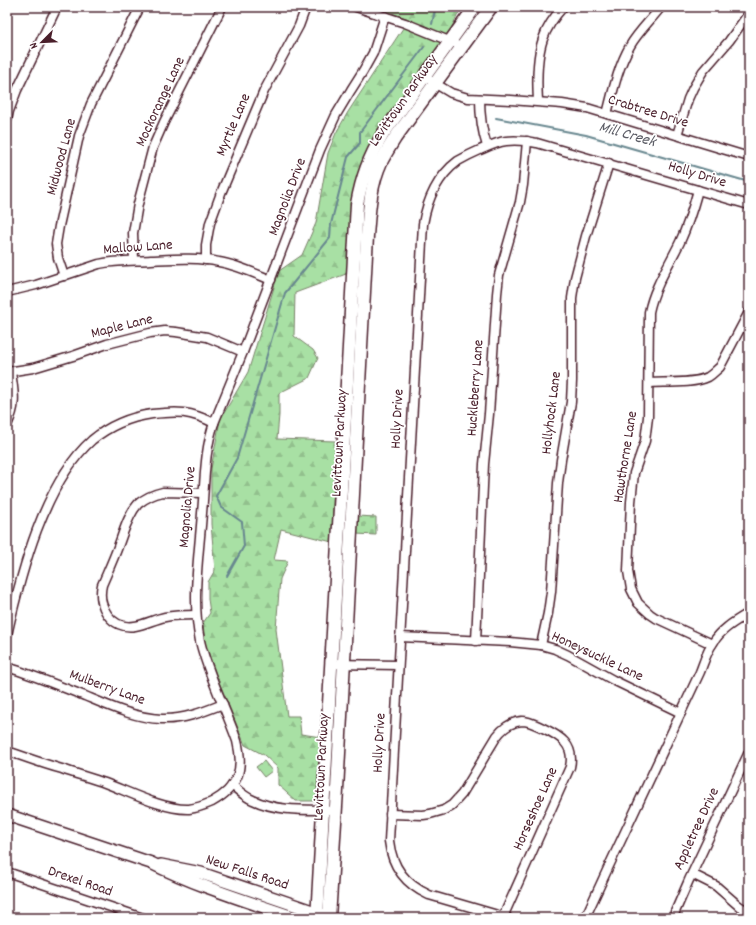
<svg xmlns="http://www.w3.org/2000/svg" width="756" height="925" viewBox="0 0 756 925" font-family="Dekko,sans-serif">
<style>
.grass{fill:url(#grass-tufts);stroke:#798068}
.forest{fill:url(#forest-firs);stroke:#798068}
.cemetery{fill:url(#cemetery-stones);stroke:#798068}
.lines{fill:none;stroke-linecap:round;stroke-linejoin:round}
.stream{stroke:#67878f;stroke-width:2}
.street-casing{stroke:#4a1f2b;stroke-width:11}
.secondary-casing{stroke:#4a1f2b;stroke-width:14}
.primary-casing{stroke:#4a1f2b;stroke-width:15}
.street{stroke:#fff;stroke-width:8}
.secondary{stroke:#fff;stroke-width:11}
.primary{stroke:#fff;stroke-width:12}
.labels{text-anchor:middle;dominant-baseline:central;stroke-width:3.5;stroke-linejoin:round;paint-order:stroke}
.street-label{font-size:15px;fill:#4a1f2b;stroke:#fff}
.water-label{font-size:16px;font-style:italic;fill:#5b5c65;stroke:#fff}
</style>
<defs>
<pattern id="grass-tufts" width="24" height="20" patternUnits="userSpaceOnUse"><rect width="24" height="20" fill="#a8e0a4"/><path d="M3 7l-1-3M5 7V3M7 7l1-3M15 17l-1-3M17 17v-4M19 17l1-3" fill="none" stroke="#92c08d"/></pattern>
<pattern id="forest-firs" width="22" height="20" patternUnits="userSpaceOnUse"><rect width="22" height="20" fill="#a8e0a4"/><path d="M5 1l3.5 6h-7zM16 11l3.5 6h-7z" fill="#92c08d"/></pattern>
<pattern id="cemetery-stones" width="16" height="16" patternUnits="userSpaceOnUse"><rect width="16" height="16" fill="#a8e0a4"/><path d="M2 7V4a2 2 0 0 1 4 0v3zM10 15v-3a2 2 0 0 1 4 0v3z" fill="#92c08d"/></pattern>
</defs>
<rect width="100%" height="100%" fill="#fff"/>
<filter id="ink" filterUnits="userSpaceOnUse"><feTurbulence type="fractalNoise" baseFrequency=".025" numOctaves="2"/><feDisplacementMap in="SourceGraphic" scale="8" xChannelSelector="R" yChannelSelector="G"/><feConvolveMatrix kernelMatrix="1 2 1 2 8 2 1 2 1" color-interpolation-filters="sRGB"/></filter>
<g filter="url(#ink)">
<path class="grass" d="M 264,761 L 272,771 L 264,777 L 256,767 Z"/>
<path class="forest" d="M 374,7 L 459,7 L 459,12 L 448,35 L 356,184 L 350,253 L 346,274 L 295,293 L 294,336 L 313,350 L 318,358 L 309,378 L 279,393 L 279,415 L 277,439 L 335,441 L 332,542 L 281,529 L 274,560 L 288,561 L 280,579 L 276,629 L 287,716 L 299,716 L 301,734 L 321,737 L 319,801 L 296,801 L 278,785 L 278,768 L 264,755 L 245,745 L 217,677 L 205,643 L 203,623 L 210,613 L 208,599 L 208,582 L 215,570 L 211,524 L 211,469 L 220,420 L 248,372 L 279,271 L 302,255 L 316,223 L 328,153 L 336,133 L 348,112 L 409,19 Z"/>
<path class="cemetery" d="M 357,516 L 376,517 L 376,535 L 356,534 Z"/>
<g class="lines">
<g class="stream">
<path d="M 432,24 L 435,10 L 433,7"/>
<path d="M 496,118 L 586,135 L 749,182"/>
<path d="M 227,576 L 244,546 L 242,522 L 221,507 L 216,496 L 237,458 L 285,293 L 330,238 L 331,224 L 348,157 L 360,143 L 360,132 L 424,47"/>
</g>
<g class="street-casing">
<g id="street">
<path d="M 356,7 L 405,23 L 454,43"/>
<path d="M 431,81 L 451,93 L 468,98 L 511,100 L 562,104 L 587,108 L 749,157"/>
<path d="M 480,99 C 480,115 482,131 487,146"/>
<path d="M 538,101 C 537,84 537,56 543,39 C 547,27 554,17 563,7"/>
<path d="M 607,114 C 613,91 618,67 630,46 C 638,32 651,20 661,7"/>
<path d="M 7,120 L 9,111 L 17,90 L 57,7"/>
<path d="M 677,135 L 688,99 L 693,88 L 703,71 L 729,41 L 749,13"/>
<path d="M 698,190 C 693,208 688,225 680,242 C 669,265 654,287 649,312 L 648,417 L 645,441 L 634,473 L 631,502 L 628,571 L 631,589 L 638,603 L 650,614 L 656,618 L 712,644"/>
<path d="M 134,260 L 133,233 L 138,204 L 153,147 L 164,122 L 222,7"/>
<path d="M 206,260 L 206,245 L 210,223 L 221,193 L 264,91 L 299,26 L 306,7"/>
<path d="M 64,276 L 58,258 L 56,244 L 59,226 L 79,136 L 91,104 L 140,7"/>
<path d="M 7,292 L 36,285 L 99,264 C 117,260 134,261 151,260 C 173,259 197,257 219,262 C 237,265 254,273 271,280"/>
<path d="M 7,372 L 33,368 L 73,356 L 107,344 L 150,333 L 165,331 L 176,332 L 207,337 L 243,352"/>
<path d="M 649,383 C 665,382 694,384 708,377 C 713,374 716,370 720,367 L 749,312"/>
<path d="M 7,425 C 17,405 14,393 11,372"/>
<path d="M 196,615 C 186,615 175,615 165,617 C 155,619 146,624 135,626 C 111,630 97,606 102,585 C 108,571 114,558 119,544 C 124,531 128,515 138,504 C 145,498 154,494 163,492 L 203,493"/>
<path d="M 7,635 C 21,573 44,483 92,440 C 109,426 131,417 152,414 C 178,411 190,411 214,423"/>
<path d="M 400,637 L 510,642 L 541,645 L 555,649 L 568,655 L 613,680 L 681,713"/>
<path d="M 476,641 L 484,464 L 489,414 L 497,294 L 499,275 L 520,202 L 523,185 L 527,141"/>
<path d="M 541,645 L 548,613 L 551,592 L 558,483 L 561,460 L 571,402 L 572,381 L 572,298 L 575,278 L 586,236 L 609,163"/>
<path d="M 332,664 L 398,665"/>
<path d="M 7,667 C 33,675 59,686 85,696 C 109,706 135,718 161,719 C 183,720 203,712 223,704"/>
<path d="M 7,751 C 25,757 43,764 62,769 C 76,774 91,778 105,783 C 129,792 164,810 189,809 C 197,808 205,805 212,802 C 239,787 244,769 237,741 C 225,707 208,675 200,641 C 197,626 196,613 196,598 C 196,570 200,542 202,513 C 205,482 204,452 214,423 L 243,352 L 320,150 L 336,115 L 351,90 L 363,71 L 373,53 L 385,16"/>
<path d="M 232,785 C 239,791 245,797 253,800 C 276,811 302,810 327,810"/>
<path d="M 390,814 L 423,815 L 430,814 L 444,810 L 452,805 L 462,794 L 497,736 C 503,728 511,722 522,721 C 530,721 536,725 543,728 C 560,736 575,745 570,767 L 503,917"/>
<path d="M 7,872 L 143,918"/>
<path d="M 692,874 L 716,886 L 739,906 L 749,912"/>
<path d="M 508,918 L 429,895 C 405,884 392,867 389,841 L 423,224 C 427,200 438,176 458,161 C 465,157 473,153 480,150 C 489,146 497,142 506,141 C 516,140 527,141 537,143 L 749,205"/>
<path d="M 585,918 L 609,866 L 700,672 C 704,662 707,651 713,643 C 721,629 736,621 749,613"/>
<path d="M 674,918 L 675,912 L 689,880 L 749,752"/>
</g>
</g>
<g class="secondary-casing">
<g id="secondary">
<path d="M 7,815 L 151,863 C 197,886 247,901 296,918"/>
<path d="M 161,865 L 201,873 L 324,915"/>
</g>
</g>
<g class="primary-casing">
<g id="primary">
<path d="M 317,918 L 357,204 C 362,177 369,158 383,134 L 475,7"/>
<path d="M 329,918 L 337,790 L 367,236 C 369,211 370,186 381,162 C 385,154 390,146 395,138 L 491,7"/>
</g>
</g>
<use href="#street" class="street"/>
<use href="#secondary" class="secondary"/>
<use href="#primary" class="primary"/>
</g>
</g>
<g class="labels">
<g class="street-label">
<text transform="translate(404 101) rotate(-55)">Levittown Parkway</text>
<text transform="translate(161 102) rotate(-65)">Mockorange Lane</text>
<text transform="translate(648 112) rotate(17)">Crabtree Drive</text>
<text transform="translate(234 125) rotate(-67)">Myrtle Lane</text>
<text transform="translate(62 157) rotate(-75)">Midwood Lane</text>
<text transform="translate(697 175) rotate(17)">Holly Drive</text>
<text transform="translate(288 197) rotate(-69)">Magnolia Drive</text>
<text transform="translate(138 248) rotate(-4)">Mallow Lane</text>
<text transform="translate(122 327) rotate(-14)">Maple Lane</text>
<text transform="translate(476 388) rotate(-86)">Huckleberry Lane</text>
<text transform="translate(552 413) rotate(-83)">Hollyhock Lane</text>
<text transform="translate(398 419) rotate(-87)">Holly Drive</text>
<text transform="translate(340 443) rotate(-87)">Levittown Parkway</text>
<text transform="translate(626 457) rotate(-81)">Hawthorne Lane</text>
<text transform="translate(188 507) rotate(-85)">Magnolia Drive</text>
<text transform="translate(597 657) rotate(25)">Honeysuckle Lane</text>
<text transform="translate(107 688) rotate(20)">Mulberry Lane</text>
<text transform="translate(380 743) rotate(-87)">Holly Drive</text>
<text transform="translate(322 767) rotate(-87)">Levittown Parkway</text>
<text transform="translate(536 809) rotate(-66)">Horseshoe Lane</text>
<text transform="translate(697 829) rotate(-65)">Appletree Drive</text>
<text transform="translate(247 873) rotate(18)">New Falls Road</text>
<text transform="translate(80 882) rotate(19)">Drexel Road</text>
</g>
<g class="water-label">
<text transform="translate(627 135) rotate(16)">Mill Creek</text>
</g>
</g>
<rect width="756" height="925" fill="none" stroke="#fff" stroke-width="24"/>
<rect x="12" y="12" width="732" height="901" fill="none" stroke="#4a1f2b" stroke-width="1.5" filter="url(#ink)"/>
<g transform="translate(42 42) rotate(246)" stroke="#ffffff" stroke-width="3" paint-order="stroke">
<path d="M0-3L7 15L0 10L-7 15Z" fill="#4a1f2b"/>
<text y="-6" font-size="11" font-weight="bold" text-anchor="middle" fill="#4a1f2b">N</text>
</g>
</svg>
